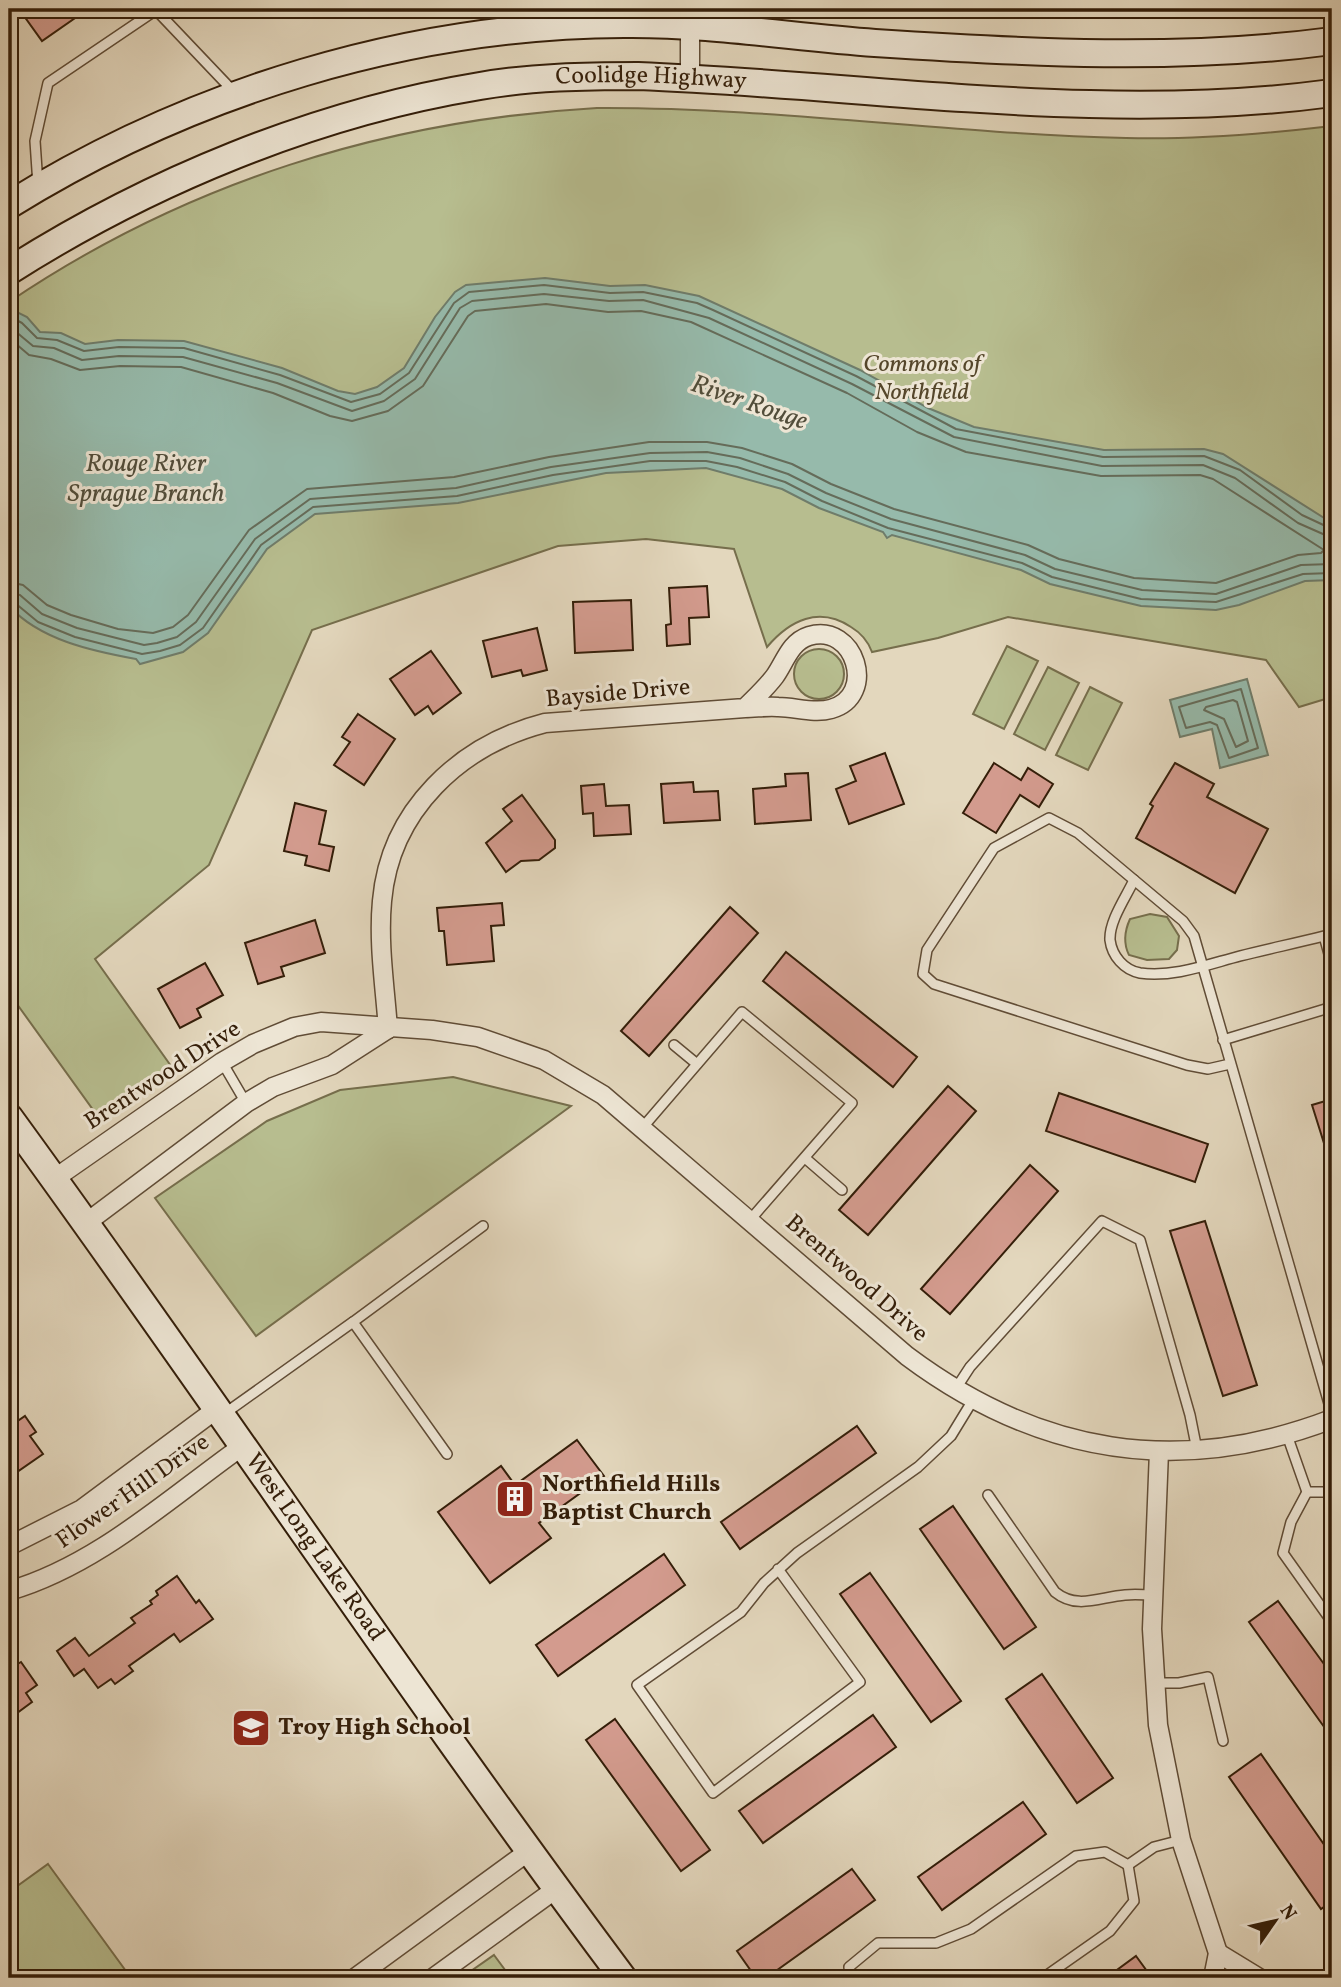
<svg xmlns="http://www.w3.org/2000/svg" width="1341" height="1987" viewBox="0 0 1341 1987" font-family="Vollkorn,serif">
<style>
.green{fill:#b7bd8f;stroke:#766e4c;stroke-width:2}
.water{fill:#96baab;stroke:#6f7c6a;stroke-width:2}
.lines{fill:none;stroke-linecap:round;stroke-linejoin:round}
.shore{stroke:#656c5a;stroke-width:2}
.building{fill:#d39b8e;stroke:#341e09;stroke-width:2}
.service-casing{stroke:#604c36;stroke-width:12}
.minor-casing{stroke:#604c36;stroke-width:21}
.secondary-casing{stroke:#341e09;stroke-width:30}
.service{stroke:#ede5d4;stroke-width:9}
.minor{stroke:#ede5d4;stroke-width:18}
.secondary{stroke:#ede5d4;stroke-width:26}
.labels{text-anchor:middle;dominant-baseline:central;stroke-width:6;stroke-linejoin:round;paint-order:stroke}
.street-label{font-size:24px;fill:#341e09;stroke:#ede5d4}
.park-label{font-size:24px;font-style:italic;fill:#55462a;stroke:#ede5d4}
.poi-label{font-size:24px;font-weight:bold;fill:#341e09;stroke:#ede5d4;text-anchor:start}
.water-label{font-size:26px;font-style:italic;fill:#514d3a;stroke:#ede5d4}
</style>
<rect width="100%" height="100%" fill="#e3d7bd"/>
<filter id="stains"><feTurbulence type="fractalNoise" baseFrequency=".00286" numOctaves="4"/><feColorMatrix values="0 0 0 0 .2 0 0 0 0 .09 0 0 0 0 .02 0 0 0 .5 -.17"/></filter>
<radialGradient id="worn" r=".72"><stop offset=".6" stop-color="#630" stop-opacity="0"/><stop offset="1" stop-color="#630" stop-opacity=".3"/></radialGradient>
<g class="green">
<path d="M 597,108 C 774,107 950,134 1126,138 C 1195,140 1264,134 1332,126 L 1332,697 L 1299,707 L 1266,660 L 1008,617 L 938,638 L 872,652 C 868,641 861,633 851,627 C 819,606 790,620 767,647 L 734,549 L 646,539 L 558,546 L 312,630 L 209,865 L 95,959 L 171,1066 L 99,1118 L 9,993 L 9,302 C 185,183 385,120 597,108 Z"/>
<path d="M 1007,646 L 1038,661 L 1004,729 L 973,714 Z"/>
<circle cx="819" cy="674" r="25"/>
<path d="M 1048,667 L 1079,683 L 1045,750 L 1014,734 Z"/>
<path d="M 1090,687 L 1122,703 L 1088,770 L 1056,755 Z"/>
<path d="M 1150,914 L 1167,917 L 1179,936 L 1177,950 L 1169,959 L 1147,960 L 1129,955 C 1123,943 1125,930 1130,919 Z"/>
<path d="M 453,1077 L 571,1106 L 256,1336 L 155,1198 L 267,1121 L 340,1090 Z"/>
<path d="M 48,1864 L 131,1978 L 9,1978 L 9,1892 Z"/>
<path d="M 494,1955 L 511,1978 L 461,1978 Z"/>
</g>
<g class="water">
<path d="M 545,278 L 610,286 L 645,285 L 699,296 L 860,370 L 928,408 L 974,427 L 1104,450 L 1204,449 L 1223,454 L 1332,523 L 1332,580 L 1305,581 L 1239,605 L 1216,610 L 1141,606 L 1050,584 L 1021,570 L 892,535 L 887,538 L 883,532 L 819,508 L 782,489 L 706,468 L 606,473 L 458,503 L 315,514 L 267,549 L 208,633 L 183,652 L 140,664 L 136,659 C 92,651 40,640 9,606 L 9,308 L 27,317 L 40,332 L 61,333 L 85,344 L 118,340 L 184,341 L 282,368 L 338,391 L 355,394 L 377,387 L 404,368 L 435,317 L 455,292 L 466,285 Z"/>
<path d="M 1247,679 L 1268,755 L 1220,768 L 1212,729 L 1180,737 L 1170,700 Z"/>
</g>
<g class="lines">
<g class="shore">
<path d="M 9,316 L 22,323 L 37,338 L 57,340 L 84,351 L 119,347 L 184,348 L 280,375 L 351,402 L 380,394 L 409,373 L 454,303 L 469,292 L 544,285 L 610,293 L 643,292 L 697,303 L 713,310 L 856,376 L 956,429 L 1103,457 L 1204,456 L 1240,470 L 1302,515 L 1332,529"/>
<path d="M 9,326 L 33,346 L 54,348 L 82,360 L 119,356 L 183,357 L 277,383 L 352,411 L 384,401 L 415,379 L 460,308 L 472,301 L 544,294 L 609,301 L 643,300 L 709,318 L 852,384 L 954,437 L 1102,466 L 1203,465 L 1235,478 L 1298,523 L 1332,538"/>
<path d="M 9,338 L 29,355 L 51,359 L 80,370 L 120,366 L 181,367 L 273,393 L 330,416 L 352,421 L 388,411 L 423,386 L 468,316 L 475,311 L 546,304 L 608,312 L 641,311 L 691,322 L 847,393 L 917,432 L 966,452 L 1101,476 L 1200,475 L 1213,479 L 1324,550 L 1321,553 L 1298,555 L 1216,583 L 1134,578 L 1059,559 L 1028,545 L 894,509 L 831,484 L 792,464 L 742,448 L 707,442 L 649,442 L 549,457 L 454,477 L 307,489 L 249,530 L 188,615 L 173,627 L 153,633 L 118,629 L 71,615 L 47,605 L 23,585 L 9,582"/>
<path d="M 9,593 L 20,595 L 42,614 L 77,628 L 144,645 L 157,643 L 177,637 L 196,622 L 255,539 L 310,499 L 456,488 L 551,467 L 650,453 L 707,452 L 740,458 L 788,474 L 826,493 L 891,519 L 1025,555 L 1055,569 L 1142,590 L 1216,594 L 1301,565 L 1332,564"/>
<path d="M 9,602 L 15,603 L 38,622 L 75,637 L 142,654 L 160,651 L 180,645 L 203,628 L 261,545 L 313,507 L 457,496 L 553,475 L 650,461 L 706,461 L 737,467 L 785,482 L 822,501 L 888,528 L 1022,563 L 1052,577 L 1141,599 L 1216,602 L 1303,574 L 1332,573"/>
<path d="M 1241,689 L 1258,748 L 1229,758 L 1217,725 L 1210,722 L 1186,728 L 1179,707 Z"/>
<path d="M 1233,700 L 1237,702 L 1248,741 L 1236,747 L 1224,719 L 1204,710 L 1206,707 Z"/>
</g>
</g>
<g class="building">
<path d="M 19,9 L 88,9 L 42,41 Z"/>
<path d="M 707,586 L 709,617 L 689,618 L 690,644 L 667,646 L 666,625 L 671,624 L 669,588 Z"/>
<path d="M 631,600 L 633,650 L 575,653 L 573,602 Z"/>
<path d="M 537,628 L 547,670 L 523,676 L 521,670 L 492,677 L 483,641 Z"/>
<path d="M 431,651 L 461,693 L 433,714 L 428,706 L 415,715 L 390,679 Z"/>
<path d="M 358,714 L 395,739 L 364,785 L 334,765 L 350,742 L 342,737 Z"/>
<path d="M 885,753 L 904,804 L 849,824 L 836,789 L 856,781 L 850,766 Z"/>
<path d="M 994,763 L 1021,780 L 1028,768 L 1053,784 L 1039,807 L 1020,795 L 996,833 L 963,813 Z"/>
<path d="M 1175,763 L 1214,784 L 1207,797 L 1268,829 L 1235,893 L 1136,838 L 1153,806 L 1150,804 Z"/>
<path d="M 808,773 L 811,820 L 755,824 L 753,789 L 786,786 L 785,774 Z"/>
<path d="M 693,782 L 694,792 L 718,791 L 720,820 L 664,823 L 661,784 Z"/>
<path d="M 604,784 L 606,806 L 629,805 L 631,834 L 594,836 L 593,813 L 583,814 L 581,786 Z"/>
<path d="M 522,795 L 555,840 L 555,848 L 539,860 L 521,861 L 506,872 L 486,843 L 512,821 L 503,809 Z"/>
<path d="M 295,803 L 326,811 L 319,844 L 334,847 L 329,871 L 305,865 L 307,856 L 284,851 Z"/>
<path d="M 502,903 L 504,925 L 491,926 L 494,961 L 447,965 L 444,931 L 439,931 L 437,908 Z"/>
<path d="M 730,907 L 758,933 L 649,1056 L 621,1031 Z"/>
<path d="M 315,920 L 325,953 L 281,967 L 284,976 L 258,984 L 245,943 Z"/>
<path d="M 786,952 L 917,1057 L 893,1087 L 763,981 Z"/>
<path d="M 205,963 L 223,995 L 197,1009 L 201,1017 L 180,1028 L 158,989 Z"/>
<path d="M 948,1086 L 976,1111 L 868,1235 L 839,1210 Z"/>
<path d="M 1059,1093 L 1208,1144 L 1195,1182 L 1046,1131 Z"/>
<path d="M 1332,1099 L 1332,1155 L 1328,1156 L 1312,1105 Z"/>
<path d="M 1030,1165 L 1058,1191 L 950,1314 L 921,1289 Z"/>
<path d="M 1205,1221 L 1257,1385 L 1223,1396 L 1170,1231 Z"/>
<path d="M 25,1416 L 36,1432 L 30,1436 L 43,1454 L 17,1472 L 9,1460 L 9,1427 Z"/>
<path d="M 857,1426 L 876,1453 L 740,1549 L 721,1522 Z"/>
<path d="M 577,1440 L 604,1476 L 539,1523 L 551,1538 L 490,1583 L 438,1512 L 501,1466 L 515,1485 Z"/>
<path d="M 953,1506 L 1036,1627 L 1004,1649 L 920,1529 Z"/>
<path d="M 664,1554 L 685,1585 L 558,1676 L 536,1645 Z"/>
<path d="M 870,1573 L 961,1701 L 931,1722 L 840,1594 Z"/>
<path d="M 177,1576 L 196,1603 L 199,1600 L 213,1619 L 180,1642 L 174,1634 L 129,1666 L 133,1671 L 115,1684 L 111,1679 L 98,1688 L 84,1669 L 74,1676 L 57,1651 L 75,1638 L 89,1656 L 135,1623 L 131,1618 L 152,1604 L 150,1601 L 158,1595 L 156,1591 Z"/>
<path d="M 1278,1601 L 1332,1675 L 1332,1738 L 1249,1622 Z"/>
<path d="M 21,1662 L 37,1685 L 26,1693 L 32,1702 L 9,1719 L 9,1669 Z"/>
<path d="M 1042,1674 L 1113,1778 L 1077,1803 L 1006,1699 Z"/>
<path d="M 873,1715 L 896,1747 L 763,1843 L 739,1811 Z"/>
<path d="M 615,1719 L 710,1850 L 681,1871 L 586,1740 Z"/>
<path d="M 1261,1754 L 1332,1856 L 1332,1901 L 1321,1909 L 1229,1777 Z"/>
<path d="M 1023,1802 L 1046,1834 L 942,1910 L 918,1877 Z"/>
<path d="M 852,1869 L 875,1900 L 766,1978 L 756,1978 L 737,1951 Z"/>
<path d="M 1136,1956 L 1152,1978 L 1106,1978 Z"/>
</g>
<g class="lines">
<g class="service-casing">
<g id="service">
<path d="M 38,185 L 35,141 L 48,83 L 156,10 L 233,91"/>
<path d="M 1134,880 C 1126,897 1109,921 1110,940 C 1112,956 1124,970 1140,973 C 1173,978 1209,964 1240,956 C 1268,949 1296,943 1324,936 L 1332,965"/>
<path d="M 1223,1040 L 1332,1007"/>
<path d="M 674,1045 L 697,1064"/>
<path d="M 222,1062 L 246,1103"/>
<path d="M 1230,1064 L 1208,1069 L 1187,1065 L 934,984 L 923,974 L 927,950 L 994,848 L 1049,818 L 1078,833 L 1183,921 L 1194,936 L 1332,1414"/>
<path d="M 643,1127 L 742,1012 L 852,1103 L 750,1220"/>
<path d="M 805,1158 L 842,1190"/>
<path d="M 353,1322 L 483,1226"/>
<path d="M 955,1390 L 970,1367 L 1102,1221 L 1140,1240 L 1190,1415 L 1197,1450"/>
<path d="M 224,1414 L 353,1322 L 447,1454"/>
<path d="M 1287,1435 L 1307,1492"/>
<path d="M 1307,1492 L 1291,1522 L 1283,1553 L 1332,1622"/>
<path d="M 1307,1492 L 1332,1492"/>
<path d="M 988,1495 L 1055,1592 C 1077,1610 1100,1597 1125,1595 C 1135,1594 1144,1595 1154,1595"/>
<path d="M 778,1569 L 860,1682 L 713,1793 L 637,1685 L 741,1612 L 764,1583 L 797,1553 L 918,1467 L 951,1436 L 973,1400"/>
<path d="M 1155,1683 L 1179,1683 L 1208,1677 L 1223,1741"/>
<path d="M 1128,1865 L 1154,1847 L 1181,1840"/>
<path d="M 850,1978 L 849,1967 L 878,1943 L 936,1943 L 971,1929 L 1076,1856 L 1105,1852 L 1128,1865"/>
<path d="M 1043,1978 L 1110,1931 L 1134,1901 L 1128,1865"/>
<path d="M 1322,1978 L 1332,1973"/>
</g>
</g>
<g class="minor-casing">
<g id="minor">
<path d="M 690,78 L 690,9"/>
<path d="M 388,1029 C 385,987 378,943 382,901 C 390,810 460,745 545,723 L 745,708 C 756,708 767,706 778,707 C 795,707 814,714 831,709 C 878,696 855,622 809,636 C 790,642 785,662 775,676 C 766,688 755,698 745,708"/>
<path d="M 54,1179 L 222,1062 L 253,1044 L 294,1027 L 321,1022 L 432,1030 L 478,1037 L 544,1060 L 603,1095 L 907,1356 C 1038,1454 1178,1478 1332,1419"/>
<path d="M 86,1223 L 246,1103 L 273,1087 L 332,1065 L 388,1029"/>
<path d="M 1159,1451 L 1152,1629 L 1158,1725 L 1181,1840 L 1218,1953 L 1213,1978"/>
<path d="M 9,1546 L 82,1509 L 218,1408"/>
<path d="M 9,1591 C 98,1565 169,1498 244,1445"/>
<path d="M 1218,1953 L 1259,1978"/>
<path d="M 355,1978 L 529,1851"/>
<path d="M 433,1978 L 556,1889"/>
</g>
</g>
<g class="secondary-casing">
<g id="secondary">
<path d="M 9,205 C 191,92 408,25 624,24 C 709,23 791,37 875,43 C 1028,53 1181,61 1332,41"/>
<path id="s1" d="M 9,271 C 149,182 315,113 480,86 C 532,77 585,76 638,76 C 869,85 1102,124 1332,93"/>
<path id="s2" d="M 9,1117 C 217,1402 412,1696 623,1978"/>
</g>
</g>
<use href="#service" class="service"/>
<use href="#minor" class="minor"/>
<use href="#secondary" class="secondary"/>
</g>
<defs>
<g id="building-square" transform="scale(2.0125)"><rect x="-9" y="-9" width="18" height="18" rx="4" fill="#8f2418" stroke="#ede5d4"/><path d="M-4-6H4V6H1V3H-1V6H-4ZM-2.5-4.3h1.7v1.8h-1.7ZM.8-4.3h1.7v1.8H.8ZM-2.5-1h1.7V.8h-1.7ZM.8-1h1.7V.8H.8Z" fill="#fff"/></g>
<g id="school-square" transform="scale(2.0125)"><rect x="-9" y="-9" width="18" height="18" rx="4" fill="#8f2418" stroke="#ede5d4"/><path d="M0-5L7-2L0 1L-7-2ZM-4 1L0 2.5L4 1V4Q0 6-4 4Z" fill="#fff"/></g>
</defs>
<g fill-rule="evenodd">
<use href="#building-square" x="515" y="1499"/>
<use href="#school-square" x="251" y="1728"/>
</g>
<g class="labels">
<g class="street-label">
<text stroke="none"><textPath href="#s1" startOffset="681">Coolidge Highway</textPath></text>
<text transform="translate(618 694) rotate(-5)">Bayside Drive</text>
<text transform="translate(163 1076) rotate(-33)">Brentwood Drive</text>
<text transform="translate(856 1279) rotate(41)">Brentwood Drive</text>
<text transform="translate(133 1492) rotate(-35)">Flower Hill Drive</text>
<text stroke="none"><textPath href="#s2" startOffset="528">West Long Lake Road</textPath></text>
</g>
<g class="park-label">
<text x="922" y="365">Commons of<tspan x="922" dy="28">Northfield</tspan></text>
</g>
<g class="poi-label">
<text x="542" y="1485">Northfield Hills<tspan x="542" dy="28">Baptist Church</tspan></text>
<text x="278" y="1728">Troy High School</text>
</g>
<g class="water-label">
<text transform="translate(749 403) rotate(19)">River Rouge</text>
<text x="146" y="464">Rouge River<tspan x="146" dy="30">Sprague Branch</tspan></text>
</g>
</g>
<rect width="1341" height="1987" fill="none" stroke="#e3d7bd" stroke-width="35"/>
<rect x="10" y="10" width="1320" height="1966" fill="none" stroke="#341e09" stroke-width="3.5"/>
<rect x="18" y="18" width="1306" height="1952" fill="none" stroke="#341e09" stroke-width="2"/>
<g transform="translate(1275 1921) rotate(56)" stroke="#ede5d4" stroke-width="5" paint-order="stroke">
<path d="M0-5L12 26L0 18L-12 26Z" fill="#341e09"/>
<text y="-10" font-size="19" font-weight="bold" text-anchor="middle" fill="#341e09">N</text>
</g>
<rect width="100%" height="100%" filter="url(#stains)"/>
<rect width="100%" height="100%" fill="url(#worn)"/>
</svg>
